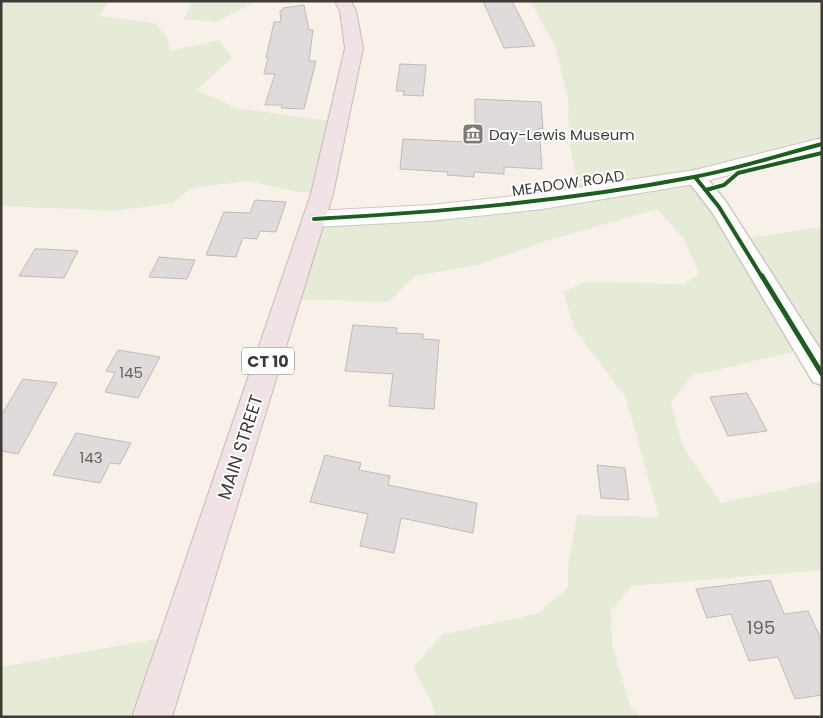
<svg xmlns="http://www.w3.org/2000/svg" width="823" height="718" viewBox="0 0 823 718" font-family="Poppins,sans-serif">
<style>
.green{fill:#e5ebd7}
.building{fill:#e0dbdb;stroke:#bfbbba}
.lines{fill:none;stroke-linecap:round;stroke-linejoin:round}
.street-casing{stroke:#cdc7c1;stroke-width:3}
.secondary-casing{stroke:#cdc7c1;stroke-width:2}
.highway-casing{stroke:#c9b8b8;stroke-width:2}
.street{fill:#fefdfc;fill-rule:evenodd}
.secondary{fill:#fefdfc;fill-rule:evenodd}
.highway{fill:#f1e3e5;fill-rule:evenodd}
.cycleway-far1-casing{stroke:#fff;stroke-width:6}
.cycleway-casing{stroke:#fff;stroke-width:8}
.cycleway-far1{stroke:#1b5e20;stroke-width:4}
.cycleway{stroke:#1b5e20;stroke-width:5}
.labels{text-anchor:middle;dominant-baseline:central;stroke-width:4;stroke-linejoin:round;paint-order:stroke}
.far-poi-label{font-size:15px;fill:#3f3a35;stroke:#fff;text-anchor:start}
.far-street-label{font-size:15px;fill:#3f3a35;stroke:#fff}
.number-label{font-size:15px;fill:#68635f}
.shield{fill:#fff;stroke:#797572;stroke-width:1}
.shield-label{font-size:16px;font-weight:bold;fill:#3f3a35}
.street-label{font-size:18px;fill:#3f3a35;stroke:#fff}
.near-number-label{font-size:18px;fill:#68635f}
</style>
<rect width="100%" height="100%" fill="#f8f1e9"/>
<g class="green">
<path d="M 1,1 L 109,1 L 99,16 L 155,23 L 168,38 L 170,51 L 219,40 L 232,58 L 197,90 L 236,108 L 338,122 L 322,194 L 299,192 L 247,181 L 191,188 L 173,203 L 114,211 L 1,206 Z"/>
<path d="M 192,1 L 256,1 L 216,22 L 184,19 Z"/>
<path d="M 530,1 L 822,1 L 822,144 L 695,177 L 739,239 L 822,227 L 822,348 L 806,349 L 691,376 L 671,403 L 683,447 L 721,503 L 822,481 L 822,570 L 631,586 L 611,611 L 612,644 L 630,706 L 641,717 L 436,717 L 431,701 L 413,667 L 442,635 L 539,613 L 568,587 L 568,566 L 577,515 L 659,517 L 626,398 L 574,328 L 563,292 L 586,282 L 684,284 L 699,274 L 684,239 L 657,209 L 543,242 L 477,265 L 415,276 L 388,302 L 288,299 L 314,219 L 579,195 L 569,141 L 568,98 L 555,46 Z"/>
<path d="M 178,635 L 152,717 L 1,717 L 1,667 Z"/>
</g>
<g class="building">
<path d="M 483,1 L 512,1 L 535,46 L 504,48 Z"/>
<path d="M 304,5 L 309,30 L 313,30 L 309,61 L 316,61 L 304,109 L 281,108 L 282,105 L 265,105 L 275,74 L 264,74 L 268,58 L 266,58 L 274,22 L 281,22 L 280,11 L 283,10 L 283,8 Z"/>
<path d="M 400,64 L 426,65 L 423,96 L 403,95 L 404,91 L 396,91 Z"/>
<path d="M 475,99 L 541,102 L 543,129 L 539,128 L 542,169 L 504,167 L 504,174 L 474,172 L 474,177 L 447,175 L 448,172 L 400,169 L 403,139 L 468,142 L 468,132 L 475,132 Z"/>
<path d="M 255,200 L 286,202 L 276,232 L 260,231 L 257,239 L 243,238 L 236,257 L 206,255 L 224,212 L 250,213 Z"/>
<path d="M 35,249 L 44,249 L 78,251 L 64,278 L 19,276 Z"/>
<path d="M 159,257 L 181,259 L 195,260 L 187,279 L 149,277 Z"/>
<path d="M 353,325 L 397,328 L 396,333 L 423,334 L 423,339 L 439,340 L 434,409 L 389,406 L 393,374 L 345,371 Z"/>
<path d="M 118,350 L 160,357 L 138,398 L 105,392 L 115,373 L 106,371 Z"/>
<path d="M 23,379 L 57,383 L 18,454 L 1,451 L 1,416 Z"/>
<path d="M 747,393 L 767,431 L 728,436 L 710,397 Z"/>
<path d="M 76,433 L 131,443 L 120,464 L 110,463 L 100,483 L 53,475 Z"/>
<path d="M 325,455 L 361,463 L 359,470 L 390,476 L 388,485 L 477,503 L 473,533 L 401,518 L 394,553 L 360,546 L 368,514 L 310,502 Z"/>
<path d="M 597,465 L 625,468 L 629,500 L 601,498 Z"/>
<path d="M 770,580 L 784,614 L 808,611 L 822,641 L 822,695 L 795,699 L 778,657 L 749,661 L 731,614 L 707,618 L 696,589 Z"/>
</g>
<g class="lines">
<g class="street-casing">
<path id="street" d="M 695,170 L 702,172 L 726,202 L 822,352 L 822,385 L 813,382 L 712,212 L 685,177 L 688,172 Z"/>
</g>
<g class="secondary-casing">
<path id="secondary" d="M 822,138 L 822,151 L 695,184 L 542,209 L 430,221 L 314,227 L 306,225 L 303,219 L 306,213 L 314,211 L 430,205 L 542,193 L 695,170 Z"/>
</g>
<g class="highway-casing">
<path id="highway" d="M 335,1 L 351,1 L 356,11 L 363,48 L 333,194 L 172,717 L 132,717 L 311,194 L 345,48 L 340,11 Z"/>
</g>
<use href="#street" class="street"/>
<use href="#secondary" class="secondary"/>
<use href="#highway" class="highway"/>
<g class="cycleway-far1-casing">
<g id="cycleway-far1">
<path d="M 695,177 L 719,207 L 762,277"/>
<path d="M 706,190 L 724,185 L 738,173 L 822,153"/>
<path d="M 314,219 C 442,212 568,201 694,177 C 737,169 780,155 822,144"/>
</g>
</g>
<g class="cycleway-casing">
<path id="cycleway" d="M 762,276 L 822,374"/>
</g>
<use href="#cycleway-far1" class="cycleway-far1"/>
<use href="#cycleway" class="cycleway"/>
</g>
<defs>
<g id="museum-square" transform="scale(1.125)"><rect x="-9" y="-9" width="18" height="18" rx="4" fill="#807a74" stroke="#fff"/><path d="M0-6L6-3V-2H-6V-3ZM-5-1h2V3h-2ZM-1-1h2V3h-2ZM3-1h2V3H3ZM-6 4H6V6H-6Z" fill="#fff"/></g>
</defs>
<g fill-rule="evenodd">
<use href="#museum-square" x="473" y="134"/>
</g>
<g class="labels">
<g class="far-poi-label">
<text x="489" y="134">Day-Lewis Museum</text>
</g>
<g class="far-street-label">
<text transform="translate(568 183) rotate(-8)">MEADOW ROAD</text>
</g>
<g class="number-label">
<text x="131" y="372">145</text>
<text x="91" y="457">143</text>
</g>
<rect class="shield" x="242" y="347.5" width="52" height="27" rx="4"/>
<g class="shield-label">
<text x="268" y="361">CT 10</text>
</g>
<g class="street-label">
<text transform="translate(240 447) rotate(-72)">MAIN STREET</text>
</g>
<g class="near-number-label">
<text x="761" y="627">195</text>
</g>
</g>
<rect width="823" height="718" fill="none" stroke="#3f3a35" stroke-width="5"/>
</svg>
